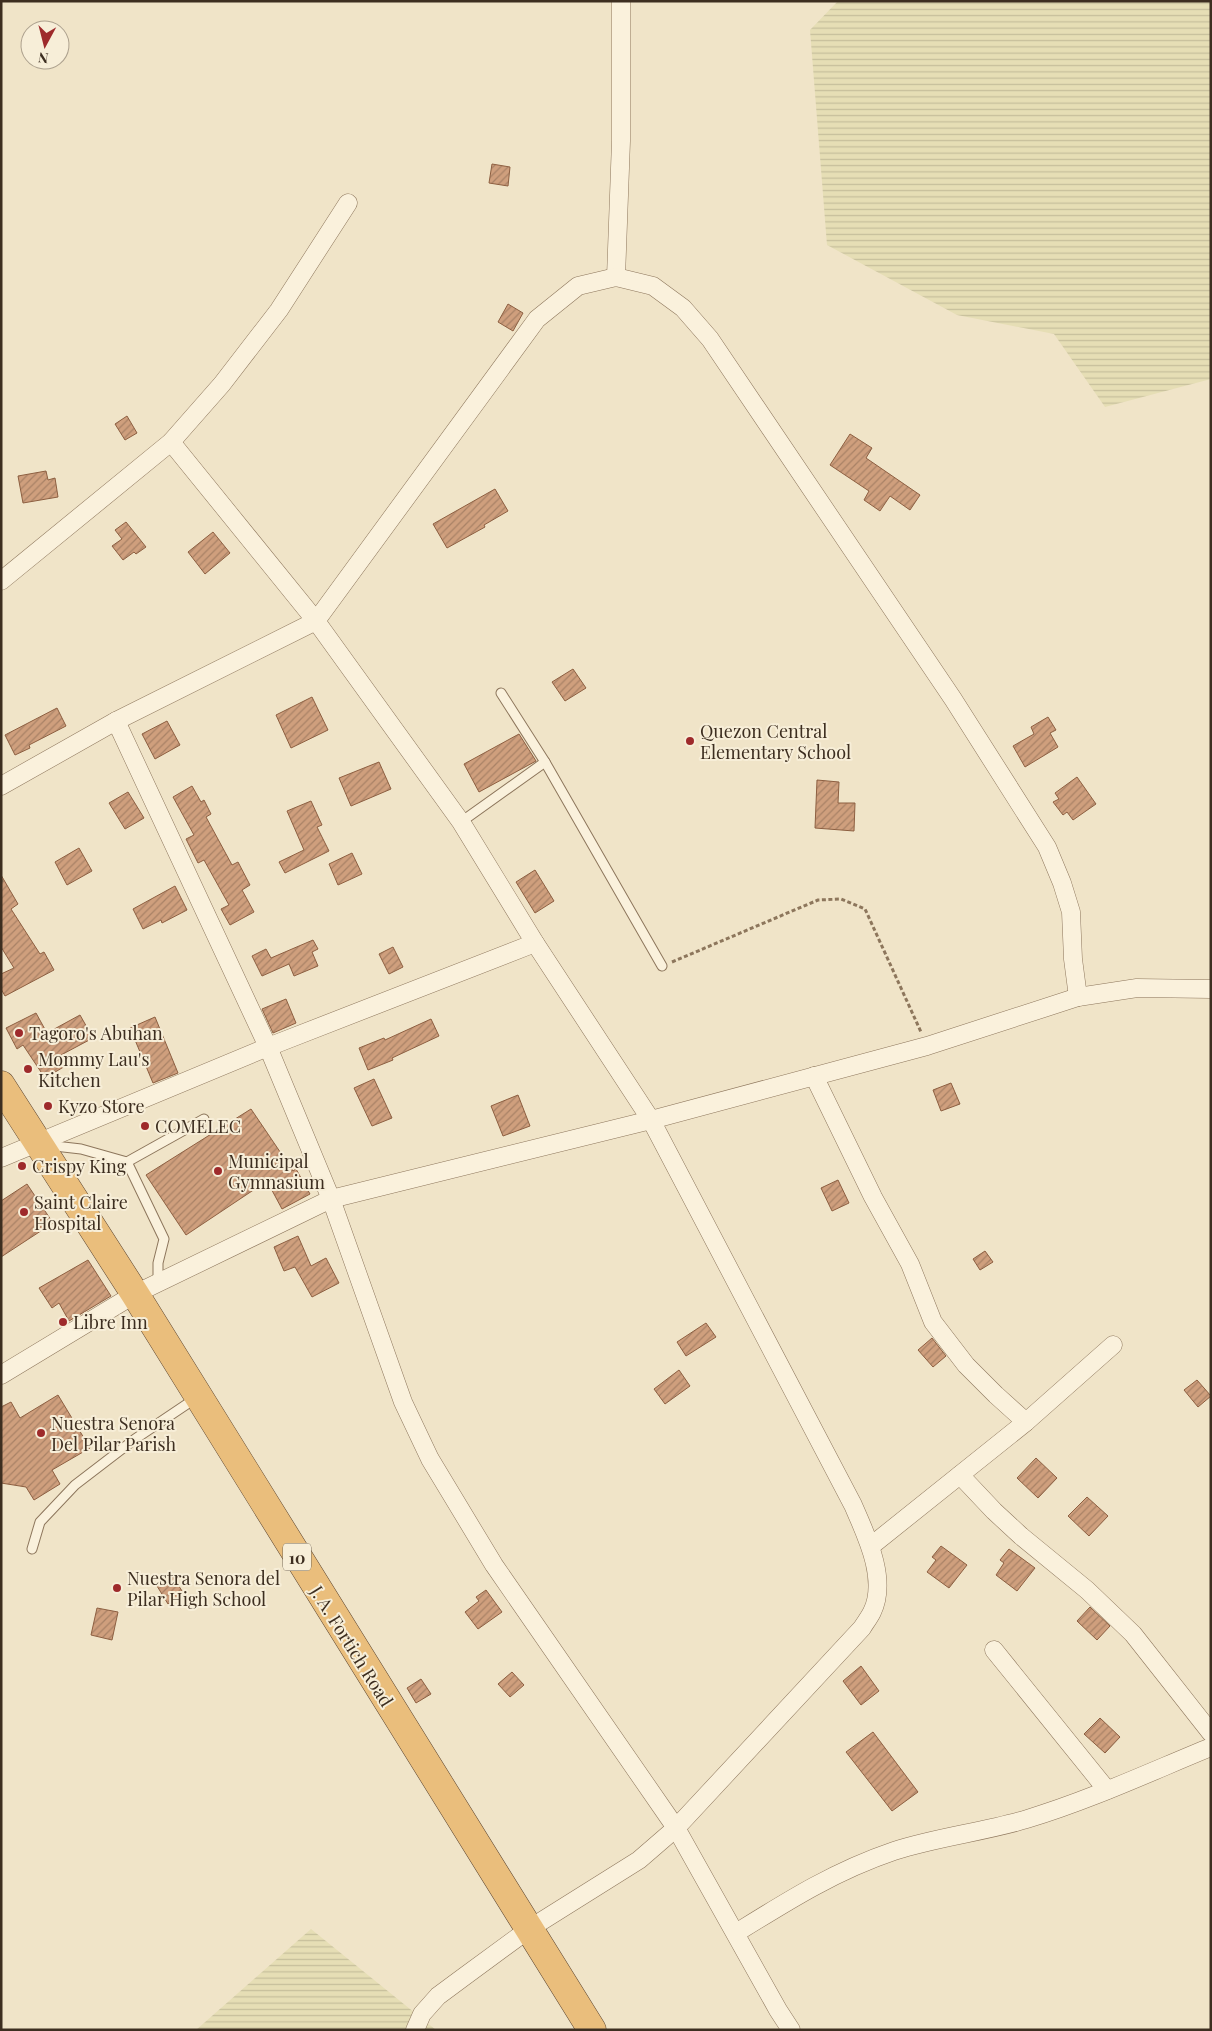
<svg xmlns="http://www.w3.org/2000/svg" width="1212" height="2031" viewBox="0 0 1212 2031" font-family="'Playfair Display',serif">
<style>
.farmland{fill:url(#farmland-rules)}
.building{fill:url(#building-hatch);stroke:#8d5f41}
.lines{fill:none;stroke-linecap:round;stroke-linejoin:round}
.service-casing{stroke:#8d765c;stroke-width:11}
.minor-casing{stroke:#8d765c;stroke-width:19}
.trunk-casing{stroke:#5b4430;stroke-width:29}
.path{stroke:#8d765c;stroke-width:3;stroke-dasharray:4 2.5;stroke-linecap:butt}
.service{stroke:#faf1dc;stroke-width:9}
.minor{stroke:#faf1dc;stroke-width:18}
.trunk{stroke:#eabe7c;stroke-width:28}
.poi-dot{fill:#9e2a2b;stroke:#f7eed8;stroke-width:2}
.labels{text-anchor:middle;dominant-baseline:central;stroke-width:4;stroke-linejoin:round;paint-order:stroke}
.shield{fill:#f7eed8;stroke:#756857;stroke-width:1}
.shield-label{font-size:16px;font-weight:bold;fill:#3d2e20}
.poi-label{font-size:18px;fill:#3d2e20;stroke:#f7eed8;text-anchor:start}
.street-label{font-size:18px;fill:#3d2e20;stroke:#f7eed8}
</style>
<defs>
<pattern id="farmland-rules" width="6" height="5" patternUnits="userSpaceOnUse" patternTransform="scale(1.25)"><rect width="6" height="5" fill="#e6deb5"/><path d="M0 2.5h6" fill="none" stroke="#c6bf9b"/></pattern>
<pattern id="building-hatch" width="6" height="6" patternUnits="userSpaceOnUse" patternTransform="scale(1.25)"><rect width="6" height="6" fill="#cf9f7d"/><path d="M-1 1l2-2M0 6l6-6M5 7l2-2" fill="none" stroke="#a98266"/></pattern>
</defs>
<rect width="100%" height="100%" fill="#f0e4c8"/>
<g class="farmland">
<path d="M 838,1 L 1211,1 L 1211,379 L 1105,407 L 1054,334 L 957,315 L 827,245 L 810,30 Z"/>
<path d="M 311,1929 L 436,2030 L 196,2030 Z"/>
</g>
<g class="building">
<path d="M 492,164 L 510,167 L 508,186 L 489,183 Z"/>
<path d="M 508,304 L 523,313 L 513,331 L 498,322 Z"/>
<path d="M 127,416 L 137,433 L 125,440 L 115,424 Z"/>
<path d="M 850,434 L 872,448 L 866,458 L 920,495 L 910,510 L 890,496 L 880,511 L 864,500 L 869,491 L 830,465 Z"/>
<path d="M 46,471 L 48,480 L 55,478 L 58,497 L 23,503 L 18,476 Z"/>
<path d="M 495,489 L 508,511 L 484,525 L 485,527 L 447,548 L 433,524 Z"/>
<path d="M 126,522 L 146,547 L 136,554 L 134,552 L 123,560 L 112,546 L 122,539 L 115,530 Z"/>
<path d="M 213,532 L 230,553 L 205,574 L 188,552 Z"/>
<path d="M 573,669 L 586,688 L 565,701 L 552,682 Z"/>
<path d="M 312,697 L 328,730 L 291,748 L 276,715 Z"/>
<path d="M 57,708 L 66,726 L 29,745 L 30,748 L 15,755 L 5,735 Z"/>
<path d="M 1048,717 L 1056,730 L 1050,733 L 1058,747 L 1025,767 L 1013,746 L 1034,734 L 1031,727 Z"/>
<path d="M 167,721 L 180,745 L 155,759 L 142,734 Z"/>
<path d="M 519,734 L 536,761 L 479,792 L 464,764 Z"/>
<path d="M 379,762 L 391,789 L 351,806 L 339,778 Z"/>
<path d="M 1077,777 L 1096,804 L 1073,820 L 1067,812 L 1063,815 L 1053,802 L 1059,799 L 1055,793 Z"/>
<path d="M 817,780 L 839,782 L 838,803 L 855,803 L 854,831 L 815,828 Z"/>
<path d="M 192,786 L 201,802 L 204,800 L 211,814 L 206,817 L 232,865 L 238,862 L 250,885 L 242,890 L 254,912 L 230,925 L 221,909 L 229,905 L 204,860 L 198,863 L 186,839 L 194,835 L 173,797 Z"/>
<path d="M 128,792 L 144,818 L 125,829 L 109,803 Z"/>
<path d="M 311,801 L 322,825 L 317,827 L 329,851 L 285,873 L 279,862 L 304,850 L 287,811 Z"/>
<path d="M 79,848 L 92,871 L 67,885 L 55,862 Z"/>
<path d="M 352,853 L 362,874 L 338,885 L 329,864 Z"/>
<path d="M 535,870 L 554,901 L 535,913 L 516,882 Z"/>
<path d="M 1,875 L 18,904 L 11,909 L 40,954 L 44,952 L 54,970 L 5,996 L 1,989 L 1,974 L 14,968 L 1,947 Z"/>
<path d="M 175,886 L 187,910 L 162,923 L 161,920 L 143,929 L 133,909 Z"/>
<path d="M 313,940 L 318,949 L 312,952 L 318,966 L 294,976 L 289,964 L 262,976 L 252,956 L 266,949 L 271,958 Z"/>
<path d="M 393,947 L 403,967 L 389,974 L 379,954 Z"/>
<path d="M 286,999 L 296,1023 L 273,1033 L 262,1009 Z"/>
<path d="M 36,1013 L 47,1033 L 80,1015 L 93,1038 L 61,1055 L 67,1065 L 45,1078 L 23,1045 L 17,1049 L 6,1028 Z"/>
<path d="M 155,1017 L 178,1073 L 153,1083 L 130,1028 Z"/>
<path d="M 431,1019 L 439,1036 L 392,1058 L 393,1060 L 368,1070 L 359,1048 L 384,1038 L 385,1040 Z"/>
<path d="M 374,1079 L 392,1118 L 372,1126 L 354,1088 Z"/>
<path d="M 951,1083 L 960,1104 L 941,1111 L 933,1090 Z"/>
<path d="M 518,1095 L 530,1126 L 503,1136 L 491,1106 Z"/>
<path d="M 251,1109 L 293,1171 L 296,1169 L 310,1194 L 282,1209 L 267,1181 L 186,1235 L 146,1175 Z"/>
<path d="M 838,1180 L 849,1203 L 832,1211 L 821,1188 Z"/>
<path d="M 27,1184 L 53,1223 L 1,1257 L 1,1201 Z"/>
<path d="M 298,1236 L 311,1266 L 326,1258 L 339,1283 L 312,1297 L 295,1267 L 284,1271 L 274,1247 Z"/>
<path d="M 985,1251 L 993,1262 L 980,1270 L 973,1259 Z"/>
<path d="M 88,1260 L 111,1296 L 69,1321 L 59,1303 L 52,1308 L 39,1288 Z"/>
<path d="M 706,1323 L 716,1337 L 686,1356 L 677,1342 Z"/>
<path d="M 932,1338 L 946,1356 L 933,1367 L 918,1350 Z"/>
<path d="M 679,1370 L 690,1386 L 665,1404 L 654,1389 Z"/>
<path d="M 1197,1380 L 1211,1396 L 1198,1407 L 1184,1390 Z"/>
<path d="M 58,1395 L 90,1448 L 52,1470 L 60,1484 L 34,1500 L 26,1487 L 1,1483 L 1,1407 L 11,1402 L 20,1418 Z"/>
<path d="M 1036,1458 L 1057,1478 L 1038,1498 L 1017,1478 Z"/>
<path d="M 1087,1497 L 1108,1516 L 1089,1536 L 1068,1516 Z"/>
<path d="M 941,1546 L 967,1565 L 949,1588 L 927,1572 L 936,1560 L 932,1557 Z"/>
<path d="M 1009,1549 L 1035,1568 L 1017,1591 L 996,1575 L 1004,1563 L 1000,1560 Z"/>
<path d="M 173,1577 L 184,1594 L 168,1604 L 157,1586 Z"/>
<path d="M 486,1590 L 502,1612 L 478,1629 L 465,1612 L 479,1601 L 476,1597 Z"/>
<path d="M 1090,1607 L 1110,1626 L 1097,1640 L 1077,1621 Z"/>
<path d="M 97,1608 L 118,1612 L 112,1640 L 91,1635 Z"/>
<path d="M 861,1666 L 879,1691 L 861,1705 L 843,1681 Z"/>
<path d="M 512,1672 L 524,1685 L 510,1697 L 498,1684 Z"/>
<path d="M 421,1679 L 431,1694 L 416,1703 L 407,1688 Z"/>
<path d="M 1100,1718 L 1120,1737 L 1105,1753 L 1084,1734 Z"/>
<path d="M 873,1732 L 918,1792 L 892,1811 L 846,1752 Z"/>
</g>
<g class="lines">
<g class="service-casing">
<g id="service">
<path d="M 501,693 L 545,762 L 662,966"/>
<path d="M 461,822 L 545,762"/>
<path d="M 46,1145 L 81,1149 L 127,1162 L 204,1119"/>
<path d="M 127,1162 L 164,1239 L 158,1263 L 158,1283"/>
<path d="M 32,1549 L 40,1522 L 75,1485 L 135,1439 L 196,1398"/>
</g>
</g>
<g class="minor-casing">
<g id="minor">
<path d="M 616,277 L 621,141 L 621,1"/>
<path d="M 171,442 L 316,621 L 461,822 L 535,943 L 651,1120 L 853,1505 C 866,1535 888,1579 872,1612 C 869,1618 865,1623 862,1628 L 676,1828 L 639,1860 L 529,1929 L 465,1976 L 438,1996 L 422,2014 L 415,2030"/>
<path d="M 1,581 L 171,442 L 222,384 L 279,310 L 348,203"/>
<path d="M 116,721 L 268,1047 L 331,1199 L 403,1402 L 430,1459 L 494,1565 L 676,1828 L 778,2010 L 791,2030"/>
<path d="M 1,786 L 116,721 L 316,621 L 537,319 L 578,286 L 616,277 L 653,286 L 683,308 L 710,339 L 953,699 L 1047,847 L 1062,883 L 1071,912 L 1073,959 L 1078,997"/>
<path d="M 814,1076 L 873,1197 L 910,1264 L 933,1322 L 966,1365 L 996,1395 L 1026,1422"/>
<path d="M 1,1158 L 268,1047 L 535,943"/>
<path d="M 1,1375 L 135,1294 L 331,1199 L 651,1120 L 927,1046 L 1078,997 L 1137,988 L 1211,989"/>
<path d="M 960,1475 L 994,1511 L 1021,1536 L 1087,1590 L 1133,1634 L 1211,1733"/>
<path d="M 871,1546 L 1026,1422 L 1113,1345"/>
<path d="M 994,1650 L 1107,1790"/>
<path d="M 736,1933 C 789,1900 835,1871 894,1851 C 937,1837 984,1832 1027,1819 C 1090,1800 1150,1772 1211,1747"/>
</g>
</g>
<g class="trunk-casing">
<path id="trunk" d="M 1,1085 L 135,1294 L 592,2030"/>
</g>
<g class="path">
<path d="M 1,881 L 3,880"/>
<path d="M 672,962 L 818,900 L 841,899 L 865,909 L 921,1032"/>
</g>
<use href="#service" class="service"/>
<use href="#minor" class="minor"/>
<use href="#trunk" class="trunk"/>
</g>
<g class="poi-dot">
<circle cx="690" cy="741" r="5"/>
<circle cx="19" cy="1033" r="5"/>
<circle cx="28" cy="1069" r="5"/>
<circle cx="48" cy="1106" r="5"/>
<circle cx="145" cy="1126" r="5"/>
<circle cx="22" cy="1166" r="5"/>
<circle cx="218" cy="1171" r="5"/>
<circle cx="24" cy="1212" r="5"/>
<circle cx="63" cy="1322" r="5"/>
<circle cx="41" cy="1433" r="5"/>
<circle cx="117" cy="1588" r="5"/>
</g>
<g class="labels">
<rect class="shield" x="283" y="1543.5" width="28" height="27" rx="4"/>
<g class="shield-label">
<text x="297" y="1557">10</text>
</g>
<g class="poi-label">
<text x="700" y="731">Quezon Central<tspan x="700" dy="21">Elementary School</tspan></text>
<text x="29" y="1033">Tagoro's Abuhan</text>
<text x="38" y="1059">Mommy Lau's<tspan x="38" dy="21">Kitchen</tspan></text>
<text x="58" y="1106">Kyzo Store</text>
<text x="155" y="1126">COMELEC</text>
<text x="228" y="1161">Municipal<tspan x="228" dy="21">Gymnasium</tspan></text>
<text x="32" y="1166">Crispy King</text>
<text x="34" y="1202">Saint Claire<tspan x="34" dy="21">Hospital</tspan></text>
<text x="73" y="1322">Libre Inn</text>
<text x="51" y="1423">Nuestra Senora<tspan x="51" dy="21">Del Pilar Parish</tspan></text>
<text x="127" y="1578">Nuestra Senora del<tspan x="127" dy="21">Pilar High School</tspan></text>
</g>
<g class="street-label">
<text transform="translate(352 1646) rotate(58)">J. A. Fortich Road</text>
</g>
</g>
<rect width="1212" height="2031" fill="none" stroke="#3d2e20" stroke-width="5"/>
<g transform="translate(45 45) rotate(187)"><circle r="24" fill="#f7eed8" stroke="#ada18e"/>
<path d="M0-4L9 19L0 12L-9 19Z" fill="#9e2a2b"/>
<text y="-8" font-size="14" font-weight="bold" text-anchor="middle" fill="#3d2e20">N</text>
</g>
</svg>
